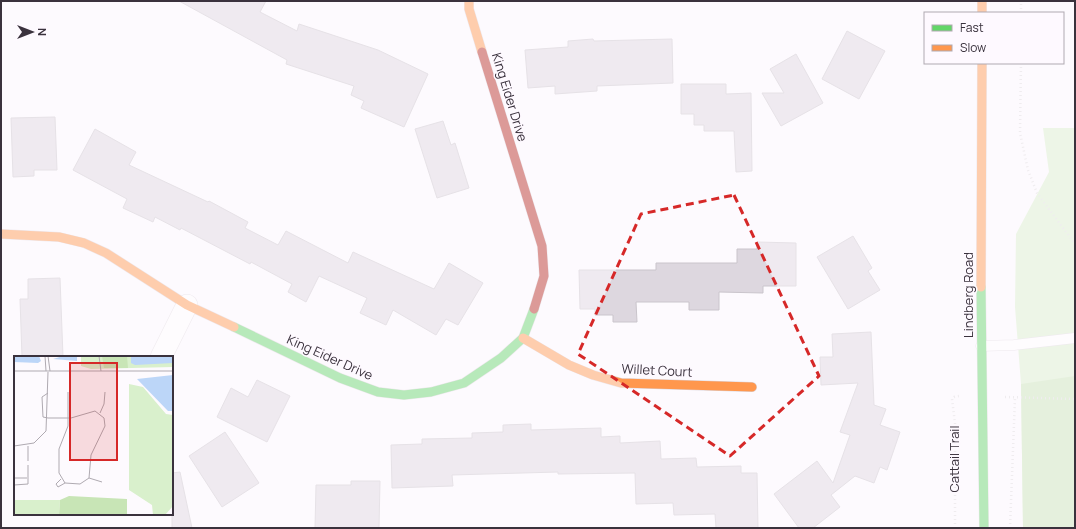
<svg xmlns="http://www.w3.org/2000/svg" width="1076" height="529" viewBox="0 0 1076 529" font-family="Manrope,sans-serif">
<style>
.green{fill:#d9f0cc}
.forest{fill:#c8e5b6}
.building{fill:#ddd7df;stroke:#cac5cc}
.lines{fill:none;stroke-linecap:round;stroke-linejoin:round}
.lane-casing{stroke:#dbd5dc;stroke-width:11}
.street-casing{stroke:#dbd5dc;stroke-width:22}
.fast-casing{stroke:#dbd5dc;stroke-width:10}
.slow-casing{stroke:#dbd5dc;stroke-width:10}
.jam-casing{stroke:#dbd5dc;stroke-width:10}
.path{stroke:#dedcde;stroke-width:2.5;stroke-dasharray:1 3;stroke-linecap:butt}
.lane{stroke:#fffeff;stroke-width:10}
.street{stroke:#fffeff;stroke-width:21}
.fast{stroke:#63d668;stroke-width:9}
.slow{stroke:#ff974d;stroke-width:9}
.jam{stroke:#b3261e;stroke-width:9}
.marked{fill:none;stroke:#d62828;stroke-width:3;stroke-dasharray:8 5;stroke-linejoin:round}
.labels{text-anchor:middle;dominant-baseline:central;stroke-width:3;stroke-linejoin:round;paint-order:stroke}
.street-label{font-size:13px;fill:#3a323d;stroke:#fef9ff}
.inset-road{fill:none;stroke:#afaab1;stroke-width:1}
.view{fill:#d62828;fill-opacity:0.15;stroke:#d62828;stroke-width:2}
.inset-edge{fill:none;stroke:#3a323d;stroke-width:2}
</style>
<rect width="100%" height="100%" fill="#fdfafe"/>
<path class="green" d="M 1043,128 L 1075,128 L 1075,528 L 1023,528 L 1021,384 L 1015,307 L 1016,234 L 1049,172 Z"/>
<path class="forest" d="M 1075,376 L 1075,528 L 1023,528 L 1021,384 Z"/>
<g class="building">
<path d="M 179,1 L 266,1 L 260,12 L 297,31 L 299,24 L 378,50 L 428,74 L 404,127 L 361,108 L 364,101 L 351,95 L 354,86 L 286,64 L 287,60 Z"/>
<path d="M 847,31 L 885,51 L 859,99 L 822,79 Z"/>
<path d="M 593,39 L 594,41 L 672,39 L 673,83 L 597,86 L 597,91 L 555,94 L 555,86 L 528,88 L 525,50 L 568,47 L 568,41 Z"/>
<path d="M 796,54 L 823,103 L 781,126 L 762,93 L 784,93 L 770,69 Z"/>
<path d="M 681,84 L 726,84 L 726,94 L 751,93 L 752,171 L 736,172 L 734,131 L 704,131 L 704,125 L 694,125 L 694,114 L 681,114 Z"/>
<path d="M 55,117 L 57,170 L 34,170 L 34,176 L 13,177 L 11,118 Z"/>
<path d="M 443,121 L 451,145 L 455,143 L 469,188 L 437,198 L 415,129 Z"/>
<path d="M 95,129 L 136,152 L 129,165 L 208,202 L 209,201 L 248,222 L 245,228 L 278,245 L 286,231 L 348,263 L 353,252 L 434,289 L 449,263 L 483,283 L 458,325 L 446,319 L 436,335 L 393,310 L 386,325 L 360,313 L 367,298 L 319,276 L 306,302 L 288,292 L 292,284 L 251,262 L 250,264 L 181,228 L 180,230 L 155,217 L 153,222 L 123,208 L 127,199 L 73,170 Z"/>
<path d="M 853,236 L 872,268 L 868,271 L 880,290 L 848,309 L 817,257 Z"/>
<path d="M 757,242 L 796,243 L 796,286 L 763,286 L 763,293 L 719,292 L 719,310 L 689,310 L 689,302 L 636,302 L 637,322 L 613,322 L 613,315 L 595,315 L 595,309 L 580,309 L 579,270 L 656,270 L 656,263 L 737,263 L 737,249 L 757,249 Z"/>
<path d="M 60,278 L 63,357 L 22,357 L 20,299 L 28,299 L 28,279 Z"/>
<path d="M 871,332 L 874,405 L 886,409 L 880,425 L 900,432 L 887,470 L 880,467 L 874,483 L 855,476 L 831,495 L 840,507 L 813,528 L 799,528 L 774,494 L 817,461 L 833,483 L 850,435 L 840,432 L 858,383 L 821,385 L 820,357 L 833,357 L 832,334 Z"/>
<path d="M 257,380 L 290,396 L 267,442 L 217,417 L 231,388 L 248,397 Z"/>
<path d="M 531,424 L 531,430 L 601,428 L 601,437 L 620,436 L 620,443 L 660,441 L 661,459 L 696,458 L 697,467 L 741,466 L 741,473 L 757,473 L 758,528 L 716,528 L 715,514 L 674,515 L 673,503 L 636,504 L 635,473 L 558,474 L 558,472 L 452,475 L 453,486 L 392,488 L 391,445 L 422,444 L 422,439 L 472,438 L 472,433 L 503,432 L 503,425 Z"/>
<path d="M 225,432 L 259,483 L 222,507 L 189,456 Z"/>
<path d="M 180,472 L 192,528 L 172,528 L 172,473 Z"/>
<path d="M 351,481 L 380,481 L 379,528 L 315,528 L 316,485 L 351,485 Z"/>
</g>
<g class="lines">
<g class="lane-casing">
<path id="lane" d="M 981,346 L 1014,345 L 1075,338"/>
</g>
<g class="street-casing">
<path id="street" d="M 161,357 L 187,305"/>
</g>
<g class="fast-casing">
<g id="fast">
<path d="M 981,287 L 984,528"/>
<path d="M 234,327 L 340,378 L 378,392 L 404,395 L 431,392 L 464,383 L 501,358 L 523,338 L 534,309"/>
</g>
</g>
<g class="slow-casing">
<g id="slow">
<path d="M 469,1 L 469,9 L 482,52"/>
<path d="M 982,1 L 982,13"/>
<path d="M 1,234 L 59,237 L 84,243 L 106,253 L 187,305 L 234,327"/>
<path d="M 981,287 L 982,63"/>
<path d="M 523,338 L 569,365 L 593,375 L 621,383 L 752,387"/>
</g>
</g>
<g class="jam-casing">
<path id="jam" d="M 482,52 L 542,246 L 544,276 L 534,309"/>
</g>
<g class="path">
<path d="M 1021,13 L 1021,1"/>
<path d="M 1021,63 L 1020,133 L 1028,170 L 1037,193 L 1075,244"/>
<path d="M 1005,397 L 1075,399"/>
<path d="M 955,528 L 955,423 L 952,399 L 954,397 L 959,396"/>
<path d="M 1010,528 L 1015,398"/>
</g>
<use href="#lane" class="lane"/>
<use href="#street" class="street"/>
<use href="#fast" class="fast"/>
<use href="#slow" class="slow"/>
<use href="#jam" class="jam"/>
</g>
<path d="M0 0H1076V529H0ZM 734,195 L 819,376 L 730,456 L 578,354 L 641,214 Z" fill="#fdfafe" fill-opacity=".55" fill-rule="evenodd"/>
<path class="marked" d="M 734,195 L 819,376 L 730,456 L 578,354 L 641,214 Z"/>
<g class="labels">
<g class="street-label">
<text transform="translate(510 97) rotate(73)">King Eider Drive</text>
<text transform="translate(968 295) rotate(-90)">Lindberg Road</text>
<text transform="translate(330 357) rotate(24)">King Eider Drive</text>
<text transform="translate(657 370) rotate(3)">Willet Court</text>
<text transform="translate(954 459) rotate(-90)">Cattail Trail</text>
</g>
</g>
<g transform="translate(14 356)">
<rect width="159" height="159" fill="#fdfafe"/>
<path d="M 67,0 L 159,0 L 159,11 L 77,13 L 67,10 ZM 115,28 L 129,31 L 152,58 L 159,59 L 159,150 L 151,159 L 139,159 L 138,149 L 115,134 ZM 0,144 L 46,144 L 45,159 L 0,159 Z" fill="#d9f0cc"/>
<path d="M 88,0 L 113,0 L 114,12 L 90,12 ZM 55,140 L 113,143 L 113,159 L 45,159 L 46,144 Z" fill="#c8e5b6"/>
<path d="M 0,0 L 25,0 L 27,5 L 24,7 L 0,6 ZM 49,0 L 63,0 L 63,5 L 39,3 ZM 117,0 L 159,0 L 159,7 L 121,9 L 117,7 ZM 159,19 L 159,55 L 154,55 L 123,23 Z" fill="#bcd6f8"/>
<path class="inset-road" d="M 31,0 L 32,15M 34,0 L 36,15M 85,0 L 87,15M 0,15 L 159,15M 34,37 L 28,41 L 29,61 L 34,62 L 57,62 L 81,55 L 90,62 L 91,70 L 77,99 L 75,122 L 66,128 L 51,127 L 45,117 L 45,93 L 54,70 L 54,36M 86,57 L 90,48 L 91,36M 0,90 L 20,87 L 32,75 L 34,16M 14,105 L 14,90M 0,122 L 13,122M 75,122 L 88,126M 47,123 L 42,128 L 44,131 L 51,127M 0,129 L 14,128 L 14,109"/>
<path class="view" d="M 56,7 L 103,7 L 103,104 L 56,104 Z"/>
<rect width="159" height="159" class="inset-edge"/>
</g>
<rect width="1076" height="529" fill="none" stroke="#3a323d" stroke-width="4"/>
<rect x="924" y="12" width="140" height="52" fill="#fef9ff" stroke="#b0a9b1"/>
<rect x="932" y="25" width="20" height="6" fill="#63d668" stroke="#b0a9b1"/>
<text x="960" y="32" font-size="12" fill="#3a323d">Fast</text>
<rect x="932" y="45" width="20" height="6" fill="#ff974d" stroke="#b0a9b1"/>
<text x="960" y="52" font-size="12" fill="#3a323d">Slow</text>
<g transform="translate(32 32) rotate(90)" stroke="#fef9ff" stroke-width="3" paint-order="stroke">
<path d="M0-3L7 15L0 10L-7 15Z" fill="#3a323d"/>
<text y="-6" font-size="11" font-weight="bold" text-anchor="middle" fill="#3a323d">N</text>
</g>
</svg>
